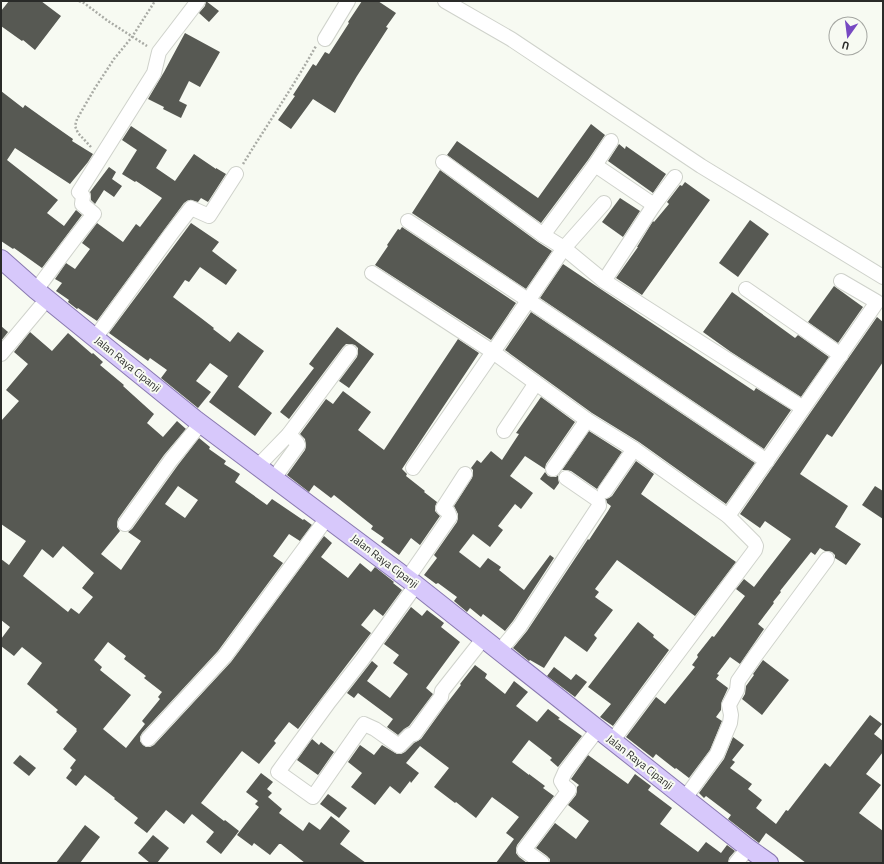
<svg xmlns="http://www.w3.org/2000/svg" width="884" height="864" viewBox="0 0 884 864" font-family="'Titillium Web',sans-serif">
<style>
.building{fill:#575953;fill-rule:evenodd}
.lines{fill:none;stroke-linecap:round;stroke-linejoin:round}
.minor-casing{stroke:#cfd2cb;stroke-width:16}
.major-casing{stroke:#8979b0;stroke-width:20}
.path{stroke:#a9aba5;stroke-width:2.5;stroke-dasharray:2 2;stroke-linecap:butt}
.minor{stroke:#fff;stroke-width:14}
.major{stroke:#d7c8fb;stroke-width:18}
.labels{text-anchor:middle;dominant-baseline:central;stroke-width:4;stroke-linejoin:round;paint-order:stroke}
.street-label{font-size:11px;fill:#2a2b29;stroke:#f7faf2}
</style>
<rect width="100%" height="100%" fill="#f7faf2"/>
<g class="building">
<path d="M 9,1 L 41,1 L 61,16 L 35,50 L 23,40 L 22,41 L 1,26 L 1,11 Z"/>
<path d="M 206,1 L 219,11 L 209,22 L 199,13 L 205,6 Z"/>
<path d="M 362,1 L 378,1 L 396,13 L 386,27 L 388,28 L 357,76 L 335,113 L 313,99 L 291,129 L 278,120 L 295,96 L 293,95 L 313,64 L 316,66 L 325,52 L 329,54 L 349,23 L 348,22 Z"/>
<path d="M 185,33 L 220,52 L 200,87 L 189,81 L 179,101 L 187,105 L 181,118 L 163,109 L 164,107 L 148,99 L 164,72 Z"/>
<path d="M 1,91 L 23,108 L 25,105 L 53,125 L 73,139 L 72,141 L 93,154 L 88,162 L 70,184 L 15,148 L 7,160 L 58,200 L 47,213 L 64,226 L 76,210 L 82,215 L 42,268 L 14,248 L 13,249 L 1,241 Z"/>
<path d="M 591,124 L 605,135 L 588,160 L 541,223 L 447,155 L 457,141 L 538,198 Z"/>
<path d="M 131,126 L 167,150 L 156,168 L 175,181 L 194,154 L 216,169 L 216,168 L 226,174 L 208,202 L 201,198 L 198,202 L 190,200 L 187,201 L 184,203 L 97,321 L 78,308 L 77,309 L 68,302 L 69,300 L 56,291 L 62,283 L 55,279 L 66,263 L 75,269 L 90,249 L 82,243 L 97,223 L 123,242 L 136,224 L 140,227 L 162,198 L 136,181 L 135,182 L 122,174 L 137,150 L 122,140 Z"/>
<path d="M 619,144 L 625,149 L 626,146 L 666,174 L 653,193 L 608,161 Z"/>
<path d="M 109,167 L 116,172 L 112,179 L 122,186 L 114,197 L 104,190 L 95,204 L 91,200 L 91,197 L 90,192 Z"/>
<path d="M 440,170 L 538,242 L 552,251 L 526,289 L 412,213 Z"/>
<path d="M 685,182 L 710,200 L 642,295 L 616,278 L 638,247 L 637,247 L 653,221 L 654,222 L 669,204 L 667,202 L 680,185 L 682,186 Z"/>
<path d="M 620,198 L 640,211 L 623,237 L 602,222 Z"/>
<path d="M 750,220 L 769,234 L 738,277 L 719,263 Z"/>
<path d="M 191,223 L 219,242 L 212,251 L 237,270 L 226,285 L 200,267 L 189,282 L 185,280 L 173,297 L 201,318 L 214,328 L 213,329 L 230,342 L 238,332 L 264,351 L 238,387 L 272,413 L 255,436 L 209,402 L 228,376 L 210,363 L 196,381 L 211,392 L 198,408 L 161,378 L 167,370 L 150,358 L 148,361 L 109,333 Z"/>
<path d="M 402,227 L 516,303 L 491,340 L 375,265 L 388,246 L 387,245 L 398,229 L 400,230 Z"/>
<path d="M 563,264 L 754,391 L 756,388 L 791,410 L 764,449 L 540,298 Z"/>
<path d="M 834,286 L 863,307 L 838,343 L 808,322 Z"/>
<path d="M 732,292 L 795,338 L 798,335 L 829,357 L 801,397 L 731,352 L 703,332 Z"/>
<path d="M 531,312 L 755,463 L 726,504 L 639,442 L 592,413 L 505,350 Z"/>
<path d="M 877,317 L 883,322 L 883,362 L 832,437 L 827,434 L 800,474 L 848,506 L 835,527 L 861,544 L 846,565 L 835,558 L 835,555 L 832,552 L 828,551 L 825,551 L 820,548 L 815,555 L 811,552 L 780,591 L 781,592 L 773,602 L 774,603 L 758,624 L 764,629 L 740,664 L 730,657 L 717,674 L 719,675 L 716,679 L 728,688 L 722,701 L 721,706 L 721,710 L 716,717 L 722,721 L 710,750 L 689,778 L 676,768 L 675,769 L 656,754 L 653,758 L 626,737 L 656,697 L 665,704 L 695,667 L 692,665 L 698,657 L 697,655 L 712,636 L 714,637 L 745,596 L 736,589 L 744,579 L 754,587 L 791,539 L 765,521 L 760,528 L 740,514 Z"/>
<path d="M 1,326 L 8,332 L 1,341 Z"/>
<path d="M 337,327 L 374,354 L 349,388 L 339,381 L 357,357 L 358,353 L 358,348 L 355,345 L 351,344 L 346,344 L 343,347 L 289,419 L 280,412 L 314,368 L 309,364 Z"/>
<path d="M 30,332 L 52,351 L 68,333 L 92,354 L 93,353 L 103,362 L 100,365 L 124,385 L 123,386 L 154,414 L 147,423 L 163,437 L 177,421 L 186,429 L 164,455 L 118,519 L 117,523 L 117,527 L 120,531 L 101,554 L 121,570 L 141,541 L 128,532 L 132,529 L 178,465 L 199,438 L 210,447 L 209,449 L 226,461 L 224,464 L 240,474 L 235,482 L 267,505 L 272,499 L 303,520 L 304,519 L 312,525 L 300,541 L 289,534 L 273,556 L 283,563 L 218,651 L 142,733 L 140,737 L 140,741 L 143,745 L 146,747 L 150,747 L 154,745 L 231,662 L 324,536 L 332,543 L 321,557 L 348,578 L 360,563 L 371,572 L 375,567 L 394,582 L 393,583 L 402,590 L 383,616 L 374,609 L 361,625 L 371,633 L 298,729 L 289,722 L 274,741 L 276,743 L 259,764 L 242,751 L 201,803 L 224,821 L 225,820 L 239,831 L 221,854 L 206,842 L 214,832 L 192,814 L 184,824 L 166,810 L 147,833 L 134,823 L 138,818 L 114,799 L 115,798 L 85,775 L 76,786 L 66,778 L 72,770 L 70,768 L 76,760 L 63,749 L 77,731 L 76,730 L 77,729 L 56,712 L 58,710 L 27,684 L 42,663 L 22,647 L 14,656 L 1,646 L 1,639 L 10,627 L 1,620 L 1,559 L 9,565 L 26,541 L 1,524 L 1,421 L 19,401 L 6,390 L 28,364 L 14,352 ZM 178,486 L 198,500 L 185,518 L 165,504 ZM 63,546 L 94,573 L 82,588 L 93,597 L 79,614 L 71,608 L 68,612 L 23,576 L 42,549 L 53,558 ZM 108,642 L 126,656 L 124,659 L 146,676 L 144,678 L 162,692 L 158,697 L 160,699 L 142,721 L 145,724 L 126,748 L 103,729 L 131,695 L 100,670 L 102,667 L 94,660 Z"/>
<path d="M 458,339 L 479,353 L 402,469 L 407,474 L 406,476 L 425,491 L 424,492 L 437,502 L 435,507 L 435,511 L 440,516 L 420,545 L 411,538 L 399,555 L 381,542 L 384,538 L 371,529 L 373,526 L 334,495 L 331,498 L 314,485 L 309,492 L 287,475 L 305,450 L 306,446 L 305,439 L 300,434 L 326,399 L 333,404 L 343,391 L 371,412 L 358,430 L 384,450 Z"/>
<path d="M 541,397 L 575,422 L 546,464 L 545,469 L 525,456 L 510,476 L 533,493 L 521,509 L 515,504 L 498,526 L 503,530 L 490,547 L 473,534 L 459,552 L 480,568 L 488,558 L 501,567 L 499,570 L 524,590 L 550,555 L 554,558 L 513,621 L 505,631 L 483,614 L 481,617 L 470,608 L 467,612 L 454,601 L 457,597 L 438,583 L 436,584 L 424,575 L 437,558 L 434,555 L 457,522 L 458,518 L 458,514 L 454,506 L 472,478 L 473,474 L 473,470 L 471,468 L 477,460 L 481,463 L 491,451 L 502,460 L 519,434 L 516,433 Z"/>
<path d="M 589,431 L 622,452 L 597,489 L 571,471 L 566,470 L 562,470 Z"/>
<path d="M 636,461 L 654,474 L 641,494 L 736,562 L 695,616 L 617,560 L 595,589 L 599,592 L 595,597 L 613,610 L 594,635 L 597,638 L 587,652 L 565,636 L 544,668 L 530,660 L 529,661 L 513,648 L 527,631 L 588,539 L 589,540 L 608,511 L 611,506 L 607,503 L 606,499 L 609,498 L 612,496 Z"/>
<path d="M 545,472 L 548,476 L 552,477 L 556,477 L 558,475 L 558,478 L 559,483 L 554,490 L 540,479 Z"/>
<path d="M 875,486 L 883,491 L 883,519 L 862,505 Z"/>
<path d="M 411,607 L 422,616 L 427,610 L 444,623 L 441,627 L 460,642 L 426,688 L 433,694 L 409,726 L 404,729 L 398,735 L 387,727 L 393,719 L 358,693 L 354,698 L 347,693 L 372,661 L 378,666 L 367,681 L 390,698 L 408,674 L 393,663 L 399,655 L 384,644 Z"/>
<path d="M 638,622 L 654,635 L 653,637 L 669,650 L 613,726 L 600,717 L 611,704 L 588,687 Z"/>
<path d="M 763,660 L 789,680 L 762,715 L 742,699 L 745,694 L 746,686 L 754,675 L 753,674 Z"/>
<path d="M 475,665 L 487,674 L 485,678 L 505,694 L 514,681 L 528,692 L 516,706 L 537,722 L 548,709 L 560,718 L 558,719 L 582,736 L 558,767 L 550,760 L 552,758 L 529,740 L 512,762 L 529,775 L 529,774 L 545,786 L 543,788 L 554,796 L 517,845 L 516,849 L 516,853 L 519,857 L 527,863 L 496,863 L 514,839 L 506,833 L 519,817 L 492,797 L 476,818 L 456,802 L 455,803 L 434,787 L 449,768 L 420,746 L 406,763 L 419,773 L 411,783 L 410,781 L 400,794 L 390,786 L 375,805 L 351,787 L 362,773 L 348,762 L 360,745 L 374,755 L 382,745 L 397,754 L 401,754 L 405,752 L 414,743 L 421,739 L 447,703 L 461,685 L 460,684 Z"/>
<path d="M 554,667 L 571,680 L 576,674 L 587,682 L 575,697 L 547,676 Z"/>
<path d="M 870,715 L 882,724 L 874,734 L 883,741 L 883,752 L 866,774 L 881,785 L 859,813 L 883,831 L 883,863 L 806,863 L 766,833 L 759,843 L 728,819 L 731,815 L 706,796 L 704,798 L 699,793 L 724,759 L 733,737 L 744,745 L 732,760 L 735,762 L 730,768 L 752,784 L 748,789 L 762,800 L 756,808 L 776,824 L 786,810 L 788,811 L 825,763 L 830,767 Z"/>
<path d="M 312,739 L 319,745 L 321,742 L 334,752 L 318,775 L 297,760 Z"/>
<path d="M 20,755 L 36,768 L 29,776 L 13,763 Z"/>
<path d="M 588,755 L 628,784 L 635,774 L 651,786 L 648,790 L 672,808 L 660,824 L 698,852 L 706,842 L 721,853 L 727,845 L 735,851 L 729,858 L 728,863 L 550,863 L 550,859 L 547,856 L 536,848 L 555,823 L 576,839 L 589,821 L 568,805 L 576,795 L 577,791 L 577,787 L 579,785 L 571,779 Z"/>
<path d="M 261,773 L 273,782 L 267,789 L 272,793 L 268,797 L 282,809 L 279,813 L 303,831 L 309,822 L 320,830 L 331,816 L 350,831 L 340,844 L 366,863 L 305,863 L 281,844 L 279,844 L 270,855 L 254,843 L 252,846 L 237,835 L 259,807 L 255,804 L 258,801 L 246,792 Z"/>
<path d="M 328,794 L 347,808 L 339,818 L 320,804 Z"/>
<path d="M 85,825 L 100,837 L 80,863 L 56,863 Z"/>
<path d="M 153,835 L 169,848 L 157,863 L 150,863 L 138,853 Z"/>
</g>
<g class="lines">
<g class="minor-casing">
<g id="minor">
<path d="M 445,1 L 511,39 L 701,166 L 883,277"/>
<path d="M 325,39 L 348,1"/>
<path d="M 443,162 L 543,235 L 595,165 L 611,141"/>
<path d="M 595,165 L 654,205"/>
<path d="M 604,203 L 564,248 L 493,352 L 587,420 L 634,449 L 728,516 L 877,302 L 841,281"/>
<path d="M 408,221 L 528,300 L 767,461"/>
<path d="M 543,235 L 564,248 L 604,281 L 803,408"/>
<path d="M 372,273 L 493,352 L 413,468"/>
<path d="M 604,281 L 654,205 L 675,177"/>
<path d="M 746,289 L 841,355"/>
<path d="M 36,290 C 55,265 74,238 94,214 L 82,204 L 83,196 L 79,192 L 154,73 L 159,52 L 198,1"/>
<path d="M 95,338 L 171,234 L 191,208 L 209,216 L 236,174"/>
<path d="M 1,354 L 47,299"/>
<path d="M 504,431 L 536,383"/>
<path d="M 258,466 L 289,434"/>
<path d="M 553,469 L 587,420"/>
<path d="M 274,478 L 298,445 L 297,443 L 289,434 L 350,352"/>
<path d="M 605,491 L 634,449"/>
<path d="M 125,524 L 171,460 L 201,423"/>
<path d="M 407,579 L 450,517 L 448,512 L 443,508 L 465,474"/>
<path d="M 416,585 L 362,660 L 329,702 L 278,772 L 313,797 L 364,724 L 375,729 L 399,746 L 410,735 L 414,734 L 441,697 L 442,691 L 483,639"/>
<path d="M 499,652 L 520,626 L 599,506 L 598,500 L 566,478"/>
<path d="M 148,739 L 225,656 L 327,518"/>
<path d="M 613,740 L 755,550 L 756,546 L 754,542 L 728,516"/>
<path d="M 685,798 L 717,754 L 730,723 L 731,715 L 729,705 L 737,690 L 738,681 L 756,655 L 827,559"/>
<path d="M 542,863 L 524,850 L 569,790 L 564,786 L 561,781 L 565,772 L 598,729"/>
<path d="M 736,863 L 748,848"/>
</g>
</g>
<g class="major-casing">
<path id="major" d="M 1,259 L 36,290 L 196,420 L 416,585 L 748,848 L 769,863"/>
</g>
<g class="path">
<path d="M 79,1 L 84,3 L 108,21 L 147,46"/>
<path d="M 91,147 L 78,133 L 75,126 L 77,119 L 95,88 L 114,59 L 132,37 L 155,1"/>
<path d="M 243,164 C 267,125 293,87 316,46"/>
</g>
<use href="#minor" class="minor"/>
<use href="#major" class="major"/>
</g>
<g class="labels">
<g class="street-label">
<text transform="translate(128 364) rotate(39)">Jalan Raya Cipanji</text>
<text transform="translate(385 561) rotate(37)">Jalan Raya Cipanji</text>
<text transform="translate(640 762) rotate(38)">Jalan Raya Cipanji</text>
</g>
</g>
<rect width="884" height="864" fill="none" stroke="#2a2b29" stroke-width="4"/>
<g transform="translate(848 36) rotate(194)"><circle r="19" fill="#f7faf2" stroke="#a5a7a2"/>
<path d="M0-3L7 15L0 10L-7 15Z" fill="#7749c2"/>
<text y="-6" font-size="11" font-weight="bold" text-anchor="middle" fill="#2a2b29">U</text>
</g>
</svg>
